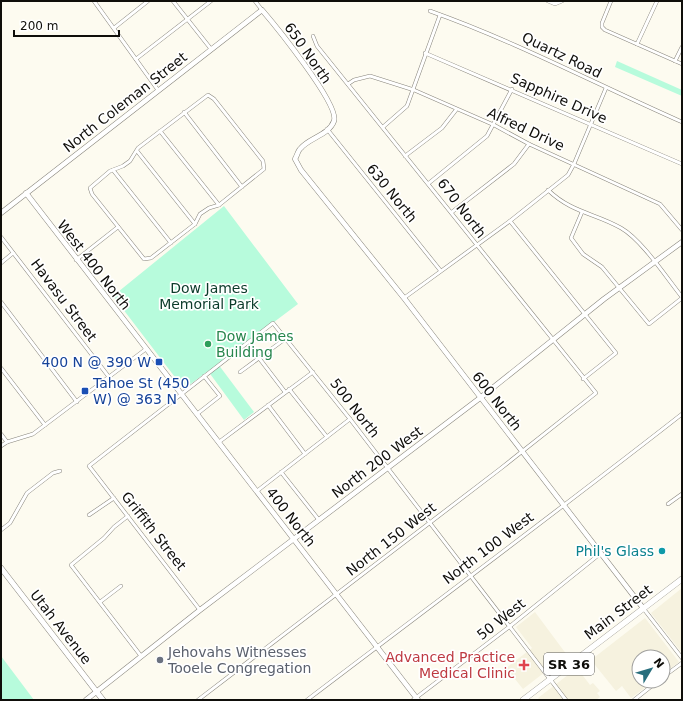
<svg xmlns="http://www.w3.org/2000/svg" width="683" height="701" viewBox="0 0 683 701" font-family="'DejaVu Sans',sans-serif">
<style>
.built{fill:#f6f2df}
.green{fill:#b7fbdc}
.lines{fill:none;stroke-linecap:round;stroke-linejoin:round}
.street-casing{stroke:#88857c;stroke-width:4}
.secondary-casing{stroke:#88857c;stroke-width:5.5}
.primary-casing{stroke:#88857c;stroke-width:6}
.highway-casing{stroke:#88857c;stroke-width:6}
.street{stroke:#fff;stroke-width:3}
.secondary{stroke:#fff;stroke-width:4.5}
.primary{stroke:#fff;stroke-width:5}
.highway{stroke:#fff;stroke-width:5.5}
.leisure-dot{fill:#2e9e5b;stroke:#fff;stroke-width:1.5}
.transit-dot{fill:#1a4fb4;stroke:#fff;stroke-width:1.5}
.culture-dot{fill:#0f9aa8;stroke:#fff;stroke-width:1.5}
.worship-dot{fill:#6b7280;stroke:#fff;stroke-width:1.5}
.health-dot{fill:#e0444e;stroke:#fff;stroke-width:1.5}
.labels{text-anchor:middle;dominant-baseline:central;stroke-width:3.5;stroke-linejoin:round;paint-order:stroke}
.shield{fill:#fff;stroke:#575654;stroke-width:1}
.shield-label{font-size:13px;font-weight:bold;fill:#0f0e0a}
.street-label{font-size:14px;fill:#0f0e0a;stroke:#fff}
.park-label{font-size:14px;fill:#0b3b2a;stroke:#fff}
.leisure-label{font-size:14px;fill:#27864d;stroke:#fff;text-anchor:start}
.transit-label{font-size:14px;fill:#164399;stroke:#fff;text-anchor:end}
.culture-label{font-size:14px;fill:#0d838f;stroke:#fff;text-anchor:end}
.worship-label{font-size:14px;fill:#5b616d;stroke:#fff;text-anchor:start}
.health-label{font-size:14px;fill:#be3a42;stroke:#fff;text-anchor:end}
</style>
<rect width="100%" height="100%" fill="#fdfbf0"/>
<g class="built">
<path d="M 682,588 L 682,653 L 651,613 Z"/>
<path d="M 535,612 L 567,655 L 523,689 L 506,668 L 532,648 L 516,627 Z"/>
<path d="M 645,618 L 679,662 L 663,674 L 663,657 L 639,657 L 639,681 L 654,681 L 631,698 L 622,686 L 616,691 L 591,660 Z"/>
<path d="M 577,668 L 590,685 L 593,683 L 600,691 L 597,693 L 600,697 L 596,700 L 540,700 L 538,698 Z"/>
</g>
<g class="green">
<path d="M 617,61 L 682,90 L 682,96 L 615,67 Z"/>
<path d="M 224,206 L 298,304 L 218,364 L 254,412 L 244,420 L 208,371 L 184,389 L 113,296 Z"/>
<path d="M 1,656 L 34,700 L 1,700 Z"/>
</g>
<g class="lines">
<g class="street-casing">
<g id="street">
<path d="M 94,1 L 158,90"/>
<path d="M 173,1 L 211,49"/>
<path d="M 255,1 L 262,10"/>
<path d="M 548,1 L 555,4 L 562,1"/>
<path d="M 611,1 L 602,23 L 602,27 L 605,30 L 682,64"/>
<path d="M 430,11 C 517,42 598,85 682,122"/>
<path d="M 114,28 L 148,1"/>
<path d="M 637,44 L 657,1"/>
<path d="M 425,53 L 682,164"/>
<path d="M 136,59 L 211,1"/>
<path d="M 675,61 L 682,47"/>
<path d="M 348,84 L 354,80 L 370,76 L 414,90 L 494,125 L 529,144 L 660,204 L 682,230"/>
<path d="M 208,95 L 214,99 L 263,161 L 264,169 L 219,205 L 209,208 L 200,214 L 195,224 L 151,258 L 144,259 L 92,194 L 90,188 L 110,171 L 123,166 L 130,161 L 138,148 Z"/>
<path d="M 184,112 L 242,187"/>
<path d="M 383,127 L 407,106 L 440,15"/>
<path d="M 327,129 L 440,270"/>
<path d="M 160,131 L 219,205"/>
<path d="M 137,151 L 195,224"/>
<path d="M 405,156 L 442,128 L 456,110"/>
<path d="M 113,170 L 171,243"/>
<path d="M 429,183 L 487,136 L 512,89"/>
<path d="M 548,190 C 572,213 595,213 621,228 C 642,240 666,277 682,297"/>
<path d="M 452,212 L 514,164 L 529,144"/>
<path d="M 582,212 L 571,238 L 583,254 L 602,267 L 649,324 L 682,298"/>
<path d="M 510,221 L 616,353 L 583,379"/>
<path d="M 1,237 L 109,377"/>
<path d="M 76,260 L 118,227"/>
<path d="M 1,263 L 13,253"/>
<path d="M 404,298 L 510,221 L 568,175 L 574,164 L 606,88"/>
<path d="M 1,302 L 77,402"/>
<path d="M 259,358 L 285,392"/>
<path d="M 1,368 L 45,425"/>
<path d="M 240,372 L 285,339"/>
<path d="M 289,389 L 327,437"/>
<path d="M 268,405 L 305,454"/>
<path d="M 197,414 L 220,396 L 204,376"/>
<path d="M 1,434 L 7,442"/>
<path d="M 219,442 L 313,372"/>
<path d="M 1,446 L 7,442 L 33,434 L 146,349"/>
<path d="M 281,472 L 319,520"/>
<path d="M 257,491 L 350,419"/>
<path d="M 668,504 L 682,494"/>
<path d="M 89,515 L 114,498"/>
<path d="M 128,516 L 114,527 L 104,538 L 71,565 L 141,656"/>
<path d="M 1,530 L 10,523 L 27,493 L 53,473 L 60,471"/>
<path d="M 100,602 L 121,586"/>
<path d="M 643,608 L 682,658"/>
<path d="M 200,610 L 89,466 L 273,323 L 350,419 L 566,700"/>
<path d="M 663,677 L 682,663"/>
<path d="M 198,700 L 500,469 L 596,393 L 317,46 L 313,36"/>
<path d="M 307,700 C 432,605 558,511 682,414"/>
<path d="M 413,700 L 509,627 L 601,553"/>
<path d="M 634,700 L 658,681"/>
</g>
</g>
<g class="secondary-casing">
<g id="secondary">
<path d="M 26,193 L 418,700"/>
<path d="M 1,213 L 262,10 C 274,24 340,105 334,121 C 329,135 309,138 301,148 C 298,150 297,156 295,159 L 301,170 L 404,298 L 643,608"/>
<path d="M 86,700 L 200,610 L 480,398 L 604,299 L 682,242"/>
</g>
</g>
<g class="primary-casing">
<path id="primary" d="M 1,568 L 103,700"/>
</g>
<g class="highway-casing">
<path id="highway" d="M 523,700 L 682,579"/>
</g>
<use href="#street" class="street"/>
<use href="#secondary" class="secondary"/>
<use href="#primary" class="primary"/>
<use href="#highway" class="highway"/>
</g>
<circle class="leisure-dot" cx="208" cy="344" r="4"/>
<g class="transit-dot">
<rect x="155" y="358" width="8" height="8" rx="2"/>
<rect x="81" y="387" width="8" height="8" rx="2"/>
</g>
<circle class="culture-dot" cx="662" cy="551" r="4"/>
<circle class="worship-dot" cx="160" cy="660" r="4"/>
<path class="health-dot" d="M522 659h4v4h4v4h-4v4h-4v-4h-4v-4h4z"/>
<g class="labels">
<rect class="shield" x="544" y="653" width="50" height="22" rx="3"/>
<g class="shield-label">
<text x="569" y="664">SR 36</text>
</g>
<g class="street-label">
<text transform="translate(308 53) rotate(55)">650 North</text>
<text transform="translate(562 55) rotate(26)">Quartz Road</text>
<text transform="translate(559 98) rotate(24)">Sapphire Drive</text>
<text transform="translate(125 102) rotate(-38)">North Coleman Street</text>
<text transform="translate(526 129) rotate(25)">Alfred Drive</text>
<text transform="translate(392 193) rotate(51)">630 North</text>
<text transform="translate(462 208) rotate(53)">670 North</text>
<text transform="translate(94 265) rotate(52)">West 400 North</text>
<text transform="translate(64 300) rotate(53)">Havasu Street</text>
<text transform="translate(497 401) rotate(52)">600 North</text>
<text transform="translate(355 408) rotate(52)">500 North</text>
<text transform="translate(377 462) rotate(-37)">North 200 West</text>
<text transform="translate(291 517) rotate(52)">400 North</text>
<text transform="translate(154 531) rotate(52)">Griffith Street</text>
<text transform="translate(391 539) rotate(-38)">North 150 West</text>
<text transform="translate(488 548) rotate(-37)">North 100 West</text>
<text transform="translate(618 612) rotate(-37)">Main Street</text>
<text transform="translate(501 619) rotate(-38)">50 West</text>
<text transform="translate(61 627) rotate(52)">Utah Avenue</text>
</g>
<g class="park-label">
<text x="209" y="288">Dow James<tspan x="209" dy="16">Memorial Park</tspan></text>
</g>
<g class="leisure-label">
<text x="216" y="336">Dow James<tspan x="216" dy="16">Building</tspan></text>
</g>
<g class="transit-label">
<text x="151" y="362">400 N @ 390 W</text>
<text x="93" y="383" text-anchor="start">Tahoe St (450<tspan x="93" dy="16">W) @ 363 N</tspan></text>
</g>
<g class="culture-label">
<text x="654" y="551">Phil's Glass</text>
</g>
<g class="worship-label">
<text x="168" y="652">Jehovahs Witnesses<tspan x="168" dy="16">Tooele Congregation</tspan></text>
</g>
<g class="health-label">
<text x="515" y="657">Advanced Practice<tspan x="515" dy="16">Medical Clinic</tspan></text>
</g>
</g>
<rect width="683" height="701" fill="none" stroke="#0f0e0a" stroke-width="4"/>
<g transform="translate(651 669) rotate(52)"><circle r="19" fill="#ffffff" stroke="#9f9f9d"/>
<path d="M0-3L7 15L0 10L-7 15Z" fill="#286e7d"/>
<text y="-6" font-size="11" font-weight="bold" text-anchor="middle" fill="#0f0e0a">N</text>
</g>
<path d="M14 30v6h105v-6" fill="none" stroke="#0f0e0a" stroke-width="2"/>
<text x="20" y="30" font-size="12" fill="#0f0e0a" stroke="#ffffff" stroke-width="3" paint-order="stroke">200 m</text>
</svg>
